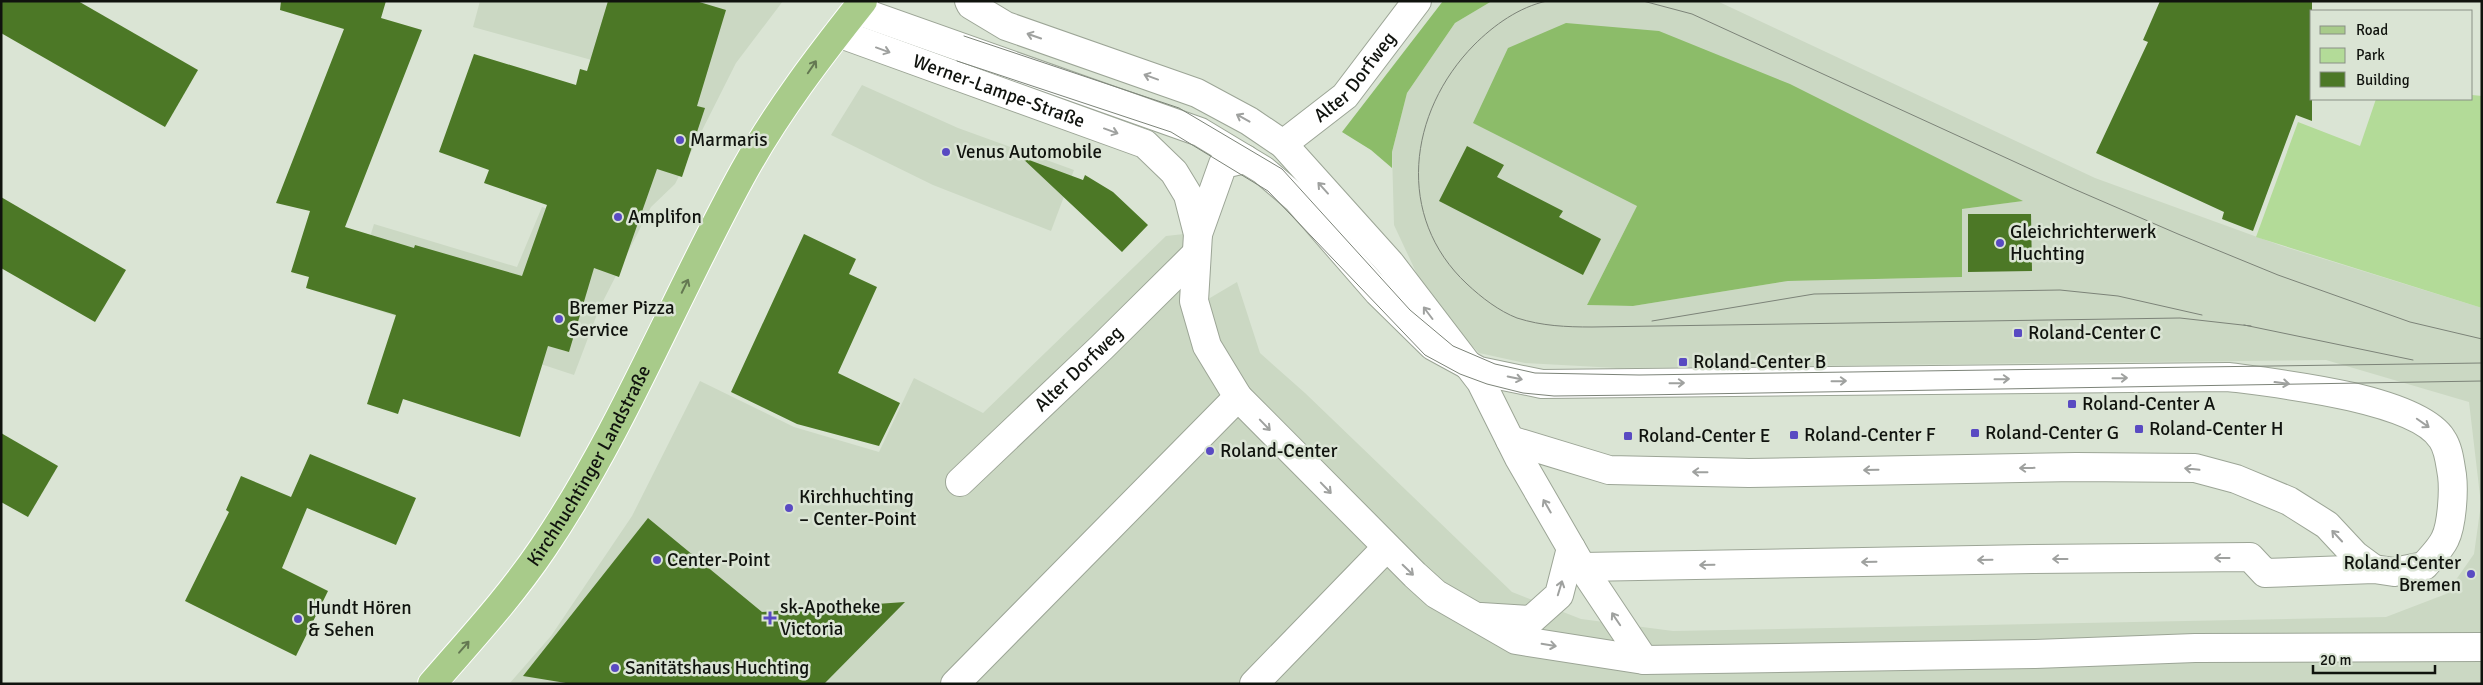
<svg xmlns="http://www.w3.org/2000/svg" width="2483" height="685" viewBox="0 0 2483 685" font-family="Signika,sans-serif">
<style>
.built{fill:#cbd8c3;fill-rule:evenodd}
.green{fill:#b3db98}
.forest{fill:#8cbc69}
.building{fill:#4c7826}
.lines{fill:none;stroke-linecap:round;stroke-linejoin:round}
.minor-casing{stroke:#9ca596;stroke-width:30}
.major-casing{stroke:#fff;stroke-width:30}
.minor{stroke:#fff;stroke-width:28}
.major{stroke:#a8cb8a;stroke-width:28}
.tram{stroke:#7c8378;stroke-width:1}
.oneway{stroke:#9fa19f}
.oneway2{stroke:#647852}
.poi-dot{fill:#594ac2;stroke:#dae4d4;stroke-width:2}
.labels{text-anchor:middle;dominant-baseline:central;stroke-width:5;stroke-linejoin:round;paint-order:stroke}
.street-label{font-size:19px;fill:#10130e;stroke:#dae4d4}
.poi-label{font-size:19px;fill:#10130e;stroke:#dae4d4;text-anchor:start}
</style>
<rect width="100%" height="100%" fill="#dae4d4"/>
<g class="built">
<path d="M 480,1 L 783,1 L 736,63 L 675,184 L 651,207 L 599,309 L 574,375 L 350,301 L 374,224 L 517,267 L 542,207 L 586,220 L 642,74 L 473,27 Z"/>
<path d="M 1492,1 L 1717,1 L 2095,178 L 2282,246 L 2482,308 L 2482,684 L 509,684 L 551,636 L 632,516 L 700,381 L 794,427 L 879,452 L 914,378 L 983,413 L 1166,236 L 1193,233 L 1193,308 L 1237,282 L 1260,353 L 1305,393 L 1512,592 L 1581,619 L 1673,631 L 2386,617 L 2446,594 L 2474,554 L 2481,504 L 2469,402 L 2326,360 L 1617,368 L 1525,363 L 1479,353 L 1430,302 L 1394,225 L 1392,152 L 1407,93 L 1455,23 ZM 2022,201 L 1962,209 L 1962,277 L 1788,281 L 1633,306 L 1587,305 L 1637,206 Z"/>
<path d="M 862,85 L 958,128 L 1074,170 L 1051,231 L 933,185 L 831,135 Z"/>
</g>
<path class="green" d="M 2472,95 L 2482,96 L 2482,308 L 2256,237 L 2298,122 L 2360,146 L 2376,99 L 2472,99 Z"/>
<g class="forest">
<path d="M 1443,1 L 1492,1 L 1455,23 L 1407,93 L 1392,152 L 1392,168 L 1371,150 L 1342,132 Z"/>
<path d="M 1566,23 L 1659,31 L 1790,84 L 2023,201 L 1962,209 L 1962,277 L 1788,281 L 1633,306 L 1587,305 L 1637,206 L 1473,123 L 1508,48 Z"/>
</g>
<g class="building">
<path d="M 1,1 L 78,1 L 198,70 L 165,127 L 1,33 Z"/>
<path d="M 281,1 L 386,1 L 381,18 L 422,30 L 345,227 L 414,248 L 415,245 L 522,276 L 547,205 L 484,183 L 489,170 L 439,152 L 474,54 L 576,85 L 580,69 L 587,71 L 608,1 L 696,1 L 726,10 L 697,106 L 705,108 L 682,177 L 657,169 L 619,277 L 594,268 L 569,352 L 548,346 L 520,437 L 403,399 L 398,414 L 367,404 L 396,315 L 306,288 L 309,277 L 291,272 L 310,211 L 276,203 L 344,29 L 280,10 Z"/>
<path d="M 2160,1 L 2312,1 L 2312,121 L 2296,115 L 2253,231 L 2222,219 L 2224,212 L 2096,153 L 2148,42 L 2143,40 Z"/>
<path d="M 1467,146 L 1504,165 L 1497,177 L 1563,211 L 1559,217 L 1601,239 L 1583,275 L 1439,201 Z"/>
<path d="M 1021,157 L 1083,180 L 1085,175 L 1113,192 L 1148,225 L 1122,252 Z"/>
<path d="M 1,197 L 126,270 L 95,322 L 1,268 Z"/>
<path d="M 1968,214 L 2031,214 L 2032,271 L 1968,272 Z"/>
<path d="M 804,234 L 856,259 L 849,274 L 877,287 L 838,373 L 900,403 L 879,446 L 797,424 L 731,392 Z"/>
<path d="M 1,433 L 58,466 L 28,517 L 1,502 Z"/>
<path d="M 310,454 L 416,498 L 396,545 L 307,508 L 282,568 L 328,591 L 296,656 L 185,601 L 229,512 L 226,510 L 241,476 L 291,497 Z"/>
<path d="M 648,518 L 762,612 L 905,602 L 824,684 L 572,684 L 523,676 Z"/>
</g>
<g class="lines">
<g class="minor-casing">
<g id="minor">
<path d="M 969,1 L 971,5 L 1006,26 L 1197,93 L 1249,121 L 1283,144 L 1390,263 L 1481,382 L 1519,458 L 1582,567 L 1644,660"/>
<path d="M 856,10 L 1200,132 L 1263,170 L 1297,199 L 1378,292 L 1433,346 L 1479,371 L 1542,384 L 2228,377 C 2275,383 2416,398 2442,439 C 2449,449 2450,464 2452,475 C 2454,491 2452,525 2445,539 C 2441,548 2431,558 2424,566 L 2394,572 L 2374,569 L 2265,573 L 2250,557 L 2033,559 L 1582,567"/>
<path id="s1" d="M 838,33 L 1145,144 L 1174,172 L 1188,195 L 1198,234"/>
<path id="s2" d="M 1283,144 L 1345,96 L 1417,1"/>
<path d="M 1245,159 L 1223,164 L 1198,234 L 1194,301 L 1207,346 L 1238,397 L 1415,575 L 1436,594 L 1516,640 L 1644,660 L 2035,654 L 2195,648 L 2482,647"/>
<path d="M 1510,440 L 1609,470 L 1749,473 L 2076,467 L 2195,468 L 2236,479 L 2289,501 L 2327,525 L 2355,555 L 2374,569"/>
<path id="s3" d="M 960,482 L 1102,347 L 1196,254"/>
<path d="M 1481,617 L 1531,620 L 1559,595 L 1571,548"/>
<path d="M 955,684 L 1238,397"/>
<path d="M 1254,684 L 1386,548"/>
</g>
</g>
<g class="major-casing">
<g id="major">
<path id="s4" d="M 432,684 C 470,640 510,597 543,548 C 623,430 675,296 744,171 C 778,110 820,55 863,1"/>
</g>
</g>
<use href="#minor" class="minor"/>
<use href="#major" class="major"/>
<g class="tram">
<path d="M 1547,1 C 1519,7 1494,25 1474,45 C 1408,112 1395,217 1467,284 C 1482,298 1499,311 1517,318 C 1542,326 1566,327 1592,327 L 2180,318 L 2251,326"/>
<path d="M 1643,1 L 1692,14 L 2074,189 L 2178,234 L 2278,275 L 2410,322 L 2482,339"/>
<path d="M 964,36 L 1179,108 L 1282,169 L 1410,310 L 1453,346 L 1495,364 L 1535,373 L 1639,375 L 2482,363"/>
<path d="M 957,61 L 1171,132 L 1268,191 L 1425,355 L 1460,374 L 1487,384 L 1523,393 L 1554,396 L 1639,395 L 2482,381"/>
<path d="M 1652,321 L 1814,294 L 2060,290 L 2118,296 L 2202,315"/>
<path d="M 2244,325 L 2413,360"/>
</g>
</g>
<defs><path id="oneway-shaft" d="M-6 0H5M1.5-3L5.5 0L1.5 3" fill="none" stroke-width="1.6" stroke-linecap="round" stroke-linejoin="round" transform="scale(1.25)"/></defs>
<g class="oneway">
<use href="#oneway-shaft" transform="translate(1034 36) rotate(-161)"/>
<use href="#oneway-shaft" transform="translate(883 50) rotate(20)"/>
<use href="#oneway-shaft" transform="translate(1151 77) rotate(-160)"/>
<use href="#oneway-shaft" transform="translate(1243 118) rotate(-151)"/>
<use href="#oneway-shaft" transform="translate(1111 131) rotate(20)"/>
<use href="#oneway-shaft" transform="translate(1323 188) rotate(-132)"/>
<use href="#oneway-shaft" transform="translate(1428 313) rotate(-127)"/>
<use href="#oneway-shaft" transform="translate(1515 378) rotate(12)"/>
<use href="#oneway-shaft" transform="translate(2120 378) rotate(-1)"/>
<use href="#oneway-shaft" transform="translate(2002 379) rotate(-1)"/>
<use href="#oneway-shaft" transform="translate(1839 381) rotate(-1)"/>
<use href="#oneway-shaft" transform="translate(1677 383) rotate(-1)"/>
<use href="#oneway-shaft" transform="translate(2282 383) rotate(7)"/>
<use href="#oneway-shaft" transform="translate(2423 423) rotate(35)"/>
<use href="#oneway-shaft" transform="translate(1265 425) rotate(46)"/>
<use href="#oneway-shaft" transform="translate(2027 468) rotate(179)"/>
<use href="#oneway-shaft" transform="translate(2192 469) rotate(-174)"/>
<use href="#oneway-shaft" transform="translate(1871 470) rotate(179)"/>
<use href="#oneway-shaft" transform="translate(1700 472) rotate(-179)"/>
<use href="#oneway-shaft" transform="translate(1326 488) rotate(46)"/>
<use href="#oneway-shaft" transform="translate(1547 506) rotate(-120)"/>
<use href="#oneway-shaft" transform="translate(2337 536) rotate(-133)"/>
<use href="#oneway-shaft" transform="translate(2222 558) rotate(180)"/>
<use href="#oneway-shaft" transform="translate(2060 559) rotate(180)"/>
<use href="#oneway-shaft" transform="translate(1985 560) rotate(179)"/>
<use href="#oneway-shaft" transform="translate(1869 562) rotate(179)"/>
<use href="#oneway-shaft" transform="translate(1707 565) rotate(179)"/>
<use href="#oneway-shaft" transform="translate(1408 570) rotate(44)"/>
<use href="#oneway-shaft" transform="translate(1560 588) rotate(-73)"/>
<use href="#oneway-shaft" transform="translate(1616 619) rotate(-124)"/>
<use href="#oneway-shaft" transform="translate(1549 645) rotate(9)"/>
</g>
<g class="oneway2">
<use href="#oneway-shaft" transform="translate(812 67) rotate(-56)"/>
<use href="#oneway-shaft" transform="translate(685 286) rotate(-64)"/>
<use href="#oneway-shaft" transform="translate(464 647) rotate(-49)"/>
</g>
<g class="poi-dot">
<circle cx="680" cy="140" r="5"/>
<circle cx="946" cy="152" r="5"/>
<circle cx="618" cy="217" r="5"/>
<circle cx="2000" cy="243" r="5"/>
<circle cx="559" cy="319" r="5"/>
<rect x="2013" y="328" width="10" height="10" rx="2.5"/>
<rect x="1678" y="357" width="10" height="10" rx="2.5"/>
<rect x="2067" y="399" width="10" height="10" rx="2.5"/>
<rect x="2134" y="424" width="10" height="10" rx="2.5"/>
<rect x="1970" y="428" width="10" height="10" rx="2.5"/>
<rect x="1789" y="430" width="10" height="10" rx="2.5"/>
<rect x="1623" y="431" width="10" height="10" rx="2.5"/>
<circle cx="1210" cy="451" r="5"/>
<circle cx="789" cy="508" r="5"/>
<circle cx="657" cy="560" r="5"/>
<circle cx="2471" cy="574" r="5"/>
<path d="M767.5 610.5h5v5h5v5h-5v5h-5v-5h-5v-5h5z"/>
<circle cx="298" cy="619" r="5"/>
<circle cx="615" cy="668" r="5"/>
</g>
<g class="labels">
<g class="street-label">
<text stroke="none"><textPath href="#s2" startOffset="99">Alter Dorfweg</textPath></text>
<text stroke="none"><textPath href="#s1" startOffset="171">Werner-Lampe-Straße</textPath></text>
<text stroke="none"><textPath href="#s3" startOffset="164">Alter Dorfweg</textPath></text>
<text stroke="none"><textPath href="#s4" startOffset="270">Kirchhuchtinger Landstraße</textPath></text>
</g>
<g class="poi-label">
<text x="690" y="140">Marmaris</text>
<text x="956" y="152">Venus Automobile</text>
<text x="628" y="217">Amplifon</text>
<text x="2010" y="232">Gleichrichterwerk<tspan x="2010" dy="22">Huchting</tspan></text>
<text x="569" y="308">Bremer Pizza<tspan x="569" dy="22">Service</tspan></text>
<text x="2028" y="333">Roland-Center C</text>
<text x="1693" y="362">Roland-Center B</text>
<text x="2082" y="404">Roland-Center A</text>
<text x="2149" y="429">Roland-Center H</text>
<text x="1985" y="433">Roland-Center G</text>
<text x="1804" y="435">Roland-Center F</text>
<text x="1638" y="436">Roland-Center E</text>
<text x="1220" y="451">Roland-Center</text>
<text x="799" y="497">Kirchhuchting<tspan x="799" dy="22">– Center-Point</tspan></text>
<text x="667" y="560">Center-Point</text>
<text x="2461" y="563" text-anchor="end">Roland-Center<tspan x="2461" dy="22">Bremen</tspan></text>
<text x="780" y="607">sk-Apotheke<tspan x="780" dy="22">Victoria</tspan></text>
<text x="308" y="608">Hundt Hören<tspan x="308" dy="22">&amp; Sehen</tspan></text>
<text x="625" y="668">Sanitätshaus Huchting</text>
</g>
</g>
<rect width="2483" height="685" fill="none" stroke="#10130e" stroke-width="5"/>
<rect x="2310" y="10" width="162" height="90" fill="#dae4d4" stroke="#899085"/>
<rect x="2320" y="26" width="25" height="8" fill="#a8cb8a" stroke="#899085"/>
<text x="2356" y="35" font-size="15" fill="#10130e">Road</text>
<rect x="2320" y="48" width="25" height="15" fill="#b3db98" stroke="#899085"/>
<text x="2356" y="60" font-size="15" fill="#10130e">Park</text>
<rect x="2320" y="72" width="25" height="15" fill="#4c7826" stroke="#899085"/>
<text x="2356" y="85" font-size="15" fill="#10130e">Building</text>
<path d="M2313 665v8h122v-8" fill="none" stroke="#10130e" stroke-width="2.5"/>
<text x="2320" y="665" font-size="15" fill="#10130e" stroke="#dae4d4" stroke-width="4" paint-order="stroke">20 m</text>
</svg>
